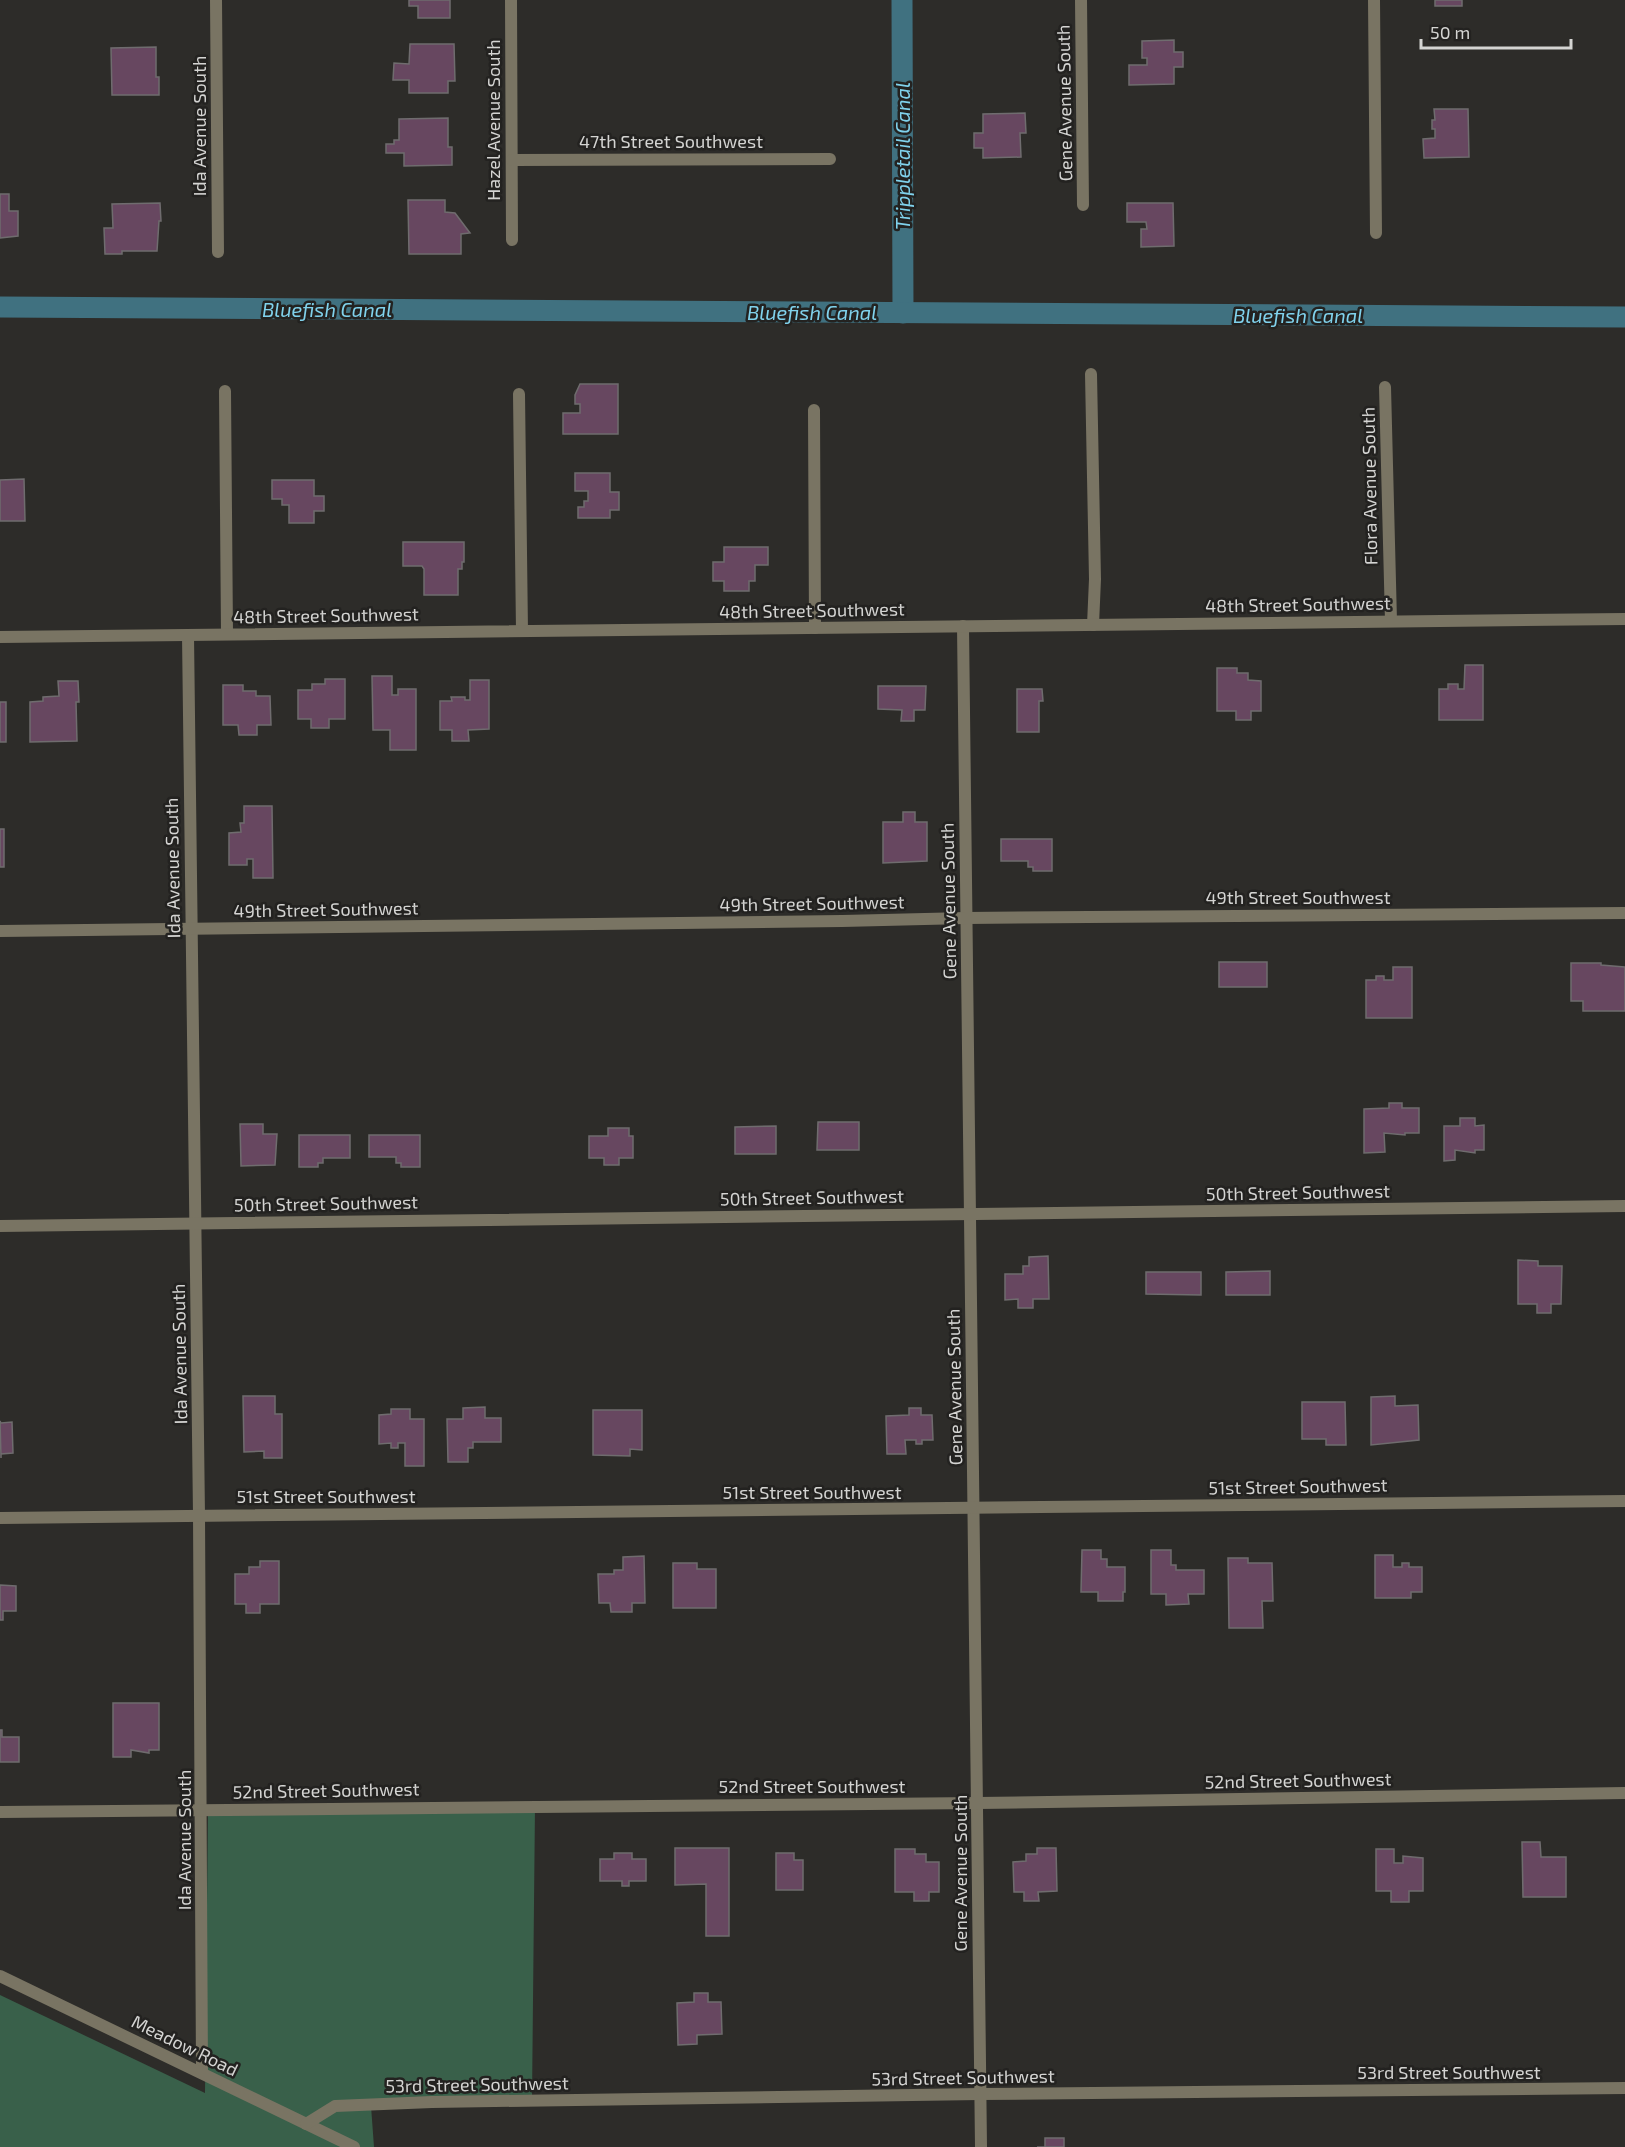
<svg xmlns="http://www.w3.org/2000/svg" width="1625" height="2147" viewBox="0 0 1625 2147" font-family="'Exo 2',sans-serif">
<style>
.green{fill:#39604a}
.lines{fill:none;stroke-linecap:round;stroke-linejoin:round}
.canal{stroke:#407180;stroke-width:21}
.building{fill:#674760;stroke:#6f6c6e;stroke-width:1.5}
.street{stroke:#797463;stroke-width:12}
.labels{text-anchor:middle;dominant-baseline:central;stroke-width:5;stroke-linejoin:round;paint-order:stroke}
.street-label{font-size:18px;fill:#d4d4d2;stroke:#232220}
.water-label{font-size:20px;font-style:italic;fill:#80d2ec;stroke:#232220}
</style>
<rect width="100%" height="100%" fill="#2d2c29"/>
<path class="green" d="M 535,1806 L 532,2099 L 371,2106 L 374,2147 L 0,2147 L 0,1995 L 205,2093 L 208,1810 Z"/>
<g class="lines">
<g class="canal">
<path d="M 902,0 L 903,313"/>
<path d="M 0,307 L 1625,317"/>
</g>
</g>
<g class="building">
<path d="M 409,0 L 450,0 L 450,18 L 418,18 L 418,6 L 409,6 Z"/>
<rect x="1435" y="0" width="27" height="6"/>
<path d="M 1174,40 L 1174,52 L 1183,52 L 1183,67 L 1174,67 L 1174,84 L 1129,85 L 1129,65 L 1147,65 L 1147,58 L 1142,58 L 1142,41 Z"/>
<path d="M 410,44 L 454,44 L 455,81 L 448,81 L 448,93 L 409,93 L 409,80 L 393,80 L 394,63 L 409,64 Z"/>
<path d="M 156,47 L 156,77 L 159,77 L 159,95 L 112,95 L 111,48 Z"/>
<path d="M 1434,109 L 1468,109 L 1469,157 L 1424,158 L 1423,139 L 1435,138 L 1435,129 L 1432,129 L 1432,120 L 1435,120 Z"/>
<path d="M 1025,113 L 1026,133 L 1020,133 L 1021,157 L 983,158 L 983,148 L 974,148 L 974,133 L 983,133 L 983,114 Z"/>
<path d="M 448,118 L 448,147 L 452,147 L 452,165 L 404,166 L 404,153 L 386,153 L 386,144 L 394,144 L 394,140 L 399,140 L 399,119 Z"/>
<path d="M 0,194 L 9,194 L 9,211 L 18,211 L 18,236 L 0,238 Z"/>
<path d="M 408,200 L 445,200 L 445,212 L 455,213 L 470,233 L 461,234 L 461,254 L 409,254 Z"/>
<path d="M 160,203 L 161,221 L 159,221 L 157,251 L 122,251 L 122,254 L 105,254 L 104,228 L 113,228 L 112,204 Z"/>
<path d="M 1127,203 L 1173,203 L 1174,246 L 1141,247 L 1141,229 L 1147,229 L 1146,222 L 1127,222 Z"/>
<path d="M 580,384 L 618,384 L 618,434 L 563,434 L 563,413 L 580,413 L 580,404 L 575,404 L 575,395 Z"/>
<path d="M 575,473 L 610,473 L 610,492 L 619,492 L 619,510 L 610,510 L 610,518 L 578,518 L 578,507 L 584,507 L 584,501 L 588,501 L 588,491 L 575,491 Z"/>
<path d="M 24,479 L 25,521 L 0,521 L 0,480 Z"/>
<path d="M 272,480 L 314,480 L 314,496 L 324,496 L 324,511 L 314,511 L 314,523 L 289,523 L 289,505 L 282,505 L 282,499 L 272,499 Z"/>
<path d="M 403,542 L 464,542 L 464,562 L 462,562 L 462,569 L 458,569 L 458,595 L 424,595 L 424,569 L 422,566 L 403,566 Z"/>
<path d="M 724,547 L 768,547 L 768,565 L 755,565 L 755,581 L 749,581 L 749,591 L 724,591 L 724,581 L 713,581 L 713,562 L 724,562 Z"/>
<path d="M 1465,665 L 1483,665 L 1483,720 L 1439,720 L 1439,689 L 1448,689 L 1448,684 L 1458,684 L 1458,689 L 1464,689 Z"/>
<path d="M 1217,668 L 1237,668 L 1237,673 L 1248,673 L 1248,680 L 1261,681 L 1261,711 L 1251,711 L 1251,720 L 1236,720 L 1236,711 L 1217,711 Z"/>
<path d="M 372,676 L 392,676 L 392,695 L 398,695 L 398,689 L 416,689 L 416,750 L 390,750 L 390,730 L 373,730 Z"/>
<path d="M 325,679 L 345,679 L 345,719 L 329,719 L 329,728 L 311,728 L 311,719 L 298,719 L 298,690 L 312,690 L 312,684 L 325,684 Z"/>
<path d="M 470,680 L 489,680 L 489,729 L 468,730 L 469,741 L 452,741 L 452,730 L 440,730 L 440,701 L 452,701 L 451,697 L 465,697 L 465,700 L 470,700 Z"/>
<path d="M 58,681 L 78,681 L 79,702 L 76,702 L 77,741 L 30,742 L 30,702 L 43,701 L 43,697 L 59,696 Z"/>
<path d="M 223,685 L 243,685 L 243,691 L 256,691 L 256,696 L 270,696 L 271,725 L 257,725 L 257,735 L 239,735 L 238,725 L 223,725 Z"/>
<path d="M 878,686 L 926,686 L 925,710 L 914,710 L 914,721 L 901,721 L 902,710 L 878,709 Z"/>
<path d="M 1017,689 L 1042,689 L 1043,701 L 1039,701 L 1039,732 L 1017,732 Z"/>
<rect x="0" y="702" width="6" height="40"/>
<path d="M 244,806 L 272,806 L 273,878 L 253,878 L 253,859 L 247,859 L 247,865 L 229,865 L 229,833 L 241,832 L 240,823 L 244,823 Z"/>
<path d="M 903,812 L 915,812 L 915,822 L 927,822 L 927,861 L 883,863 L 883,822 L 903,822 Z"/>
<rect x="0" y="829" width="4" height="38"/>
<path d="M 1001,839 L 1052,839 L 1052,871 L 1033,871 L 1033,867 L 1028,867 L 1028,861 L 1001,861 Z"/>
<rect x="1219" y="962" width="48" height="25"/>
<path d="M 1571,963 L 1601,963 L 1601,965 L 1625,967 L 1625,1011 L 1583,1011 L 1583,1001 L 1571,1001 Z"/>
<path d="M 1393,967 L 1412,967 L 1412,1018 L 1366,1018 L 1366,980 L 1376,980 L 1376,976 L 1384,976 L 1384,980 L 1393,980 Z"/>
<path d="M 1389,1103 L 1402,1103 L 1402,1108 L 1419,1108 L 1419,1133 L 1405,1133 L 1405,1135 L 1384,1133 L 1385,1152 L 1364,1153 L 1364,1109 L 1389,1108 Z"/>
<path d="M 1460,1118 L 1475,1118 L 1475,1126 L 1484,1125 L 1484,1150 L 1475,1150 L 1475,1153 L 1455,1150 L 1455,1160 L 1444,1161 L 1444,1126 L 1460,1126 Z"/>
<path d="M 818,1122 L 859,1122 L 859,1150 L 817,1150 Z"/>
<path d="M 240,1124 L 263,1124 L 263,1134 L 277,1134 L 275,1165 L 241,1166 Z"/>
<path d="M 776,1126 L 776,1154 L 735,1154 L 735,1127 Z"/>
<path d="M 608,1128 L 629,1128 L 629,1136 L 633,1136 L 633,1158 L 619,1158 L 619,1165 L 604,1165 L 604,1158 L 589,1158 L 589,1136 L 608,1136 Z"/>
<path d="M 299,1135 L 350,1135 L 350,1158 L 323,1158 L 323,1163 L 318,1163 L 318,1167 L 299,1167 Z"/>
<path d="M 369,1135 L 420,1135 L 420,1167 L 401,1167 L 401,1163 L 396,1163 L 396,1157 L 369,1157 Z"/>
<path d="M 1048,1256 L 1049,1299 L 1033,1299 L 1033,1308 L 1018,1308 L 1018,1299 L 1005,1300 L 1005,1274 L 1023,1274 L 1023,1266 L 1029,1266 L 1029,1257 Z"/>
<path d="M 1518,1260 L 1538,1261 L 1538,1266 L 1562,1266 L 1561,1304 L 1551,1304 L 1551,1313 L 1537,1313 L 1537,1304 L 1518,1304 Z"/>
<path d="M 1270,1271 L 1270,1295 L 1226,1295 L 1226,1272 Z"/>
<path d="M 1146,1272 L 1201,1272 L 1201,1295 L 1146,1294 Z"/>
<path d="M 243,1396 L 275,1396 L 275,1414 L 282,1414 L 282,1458 L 264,1458 L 264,1451 L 244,1452 Z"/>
<path d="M 1395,1396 L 1395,1406 L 1418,1405 L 1419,1440 L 1371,1445 L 1371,1397 Z"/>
<path d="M 1302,1402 L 1345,1402 L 1346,1445 L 1326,1445 L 1326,1439 L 1302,1439 Z"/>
<path d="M 485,1407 L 485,1418 L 501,1418 L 501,1442 L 473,1442 L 473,1448 L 468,1448 L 468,1462 L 448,1462 L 447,1419 L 463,1419 L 463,1408 Z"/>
<path d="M 909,1408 L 921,1408 L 921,1415 L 932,1415 L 933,1440 L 922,1440 L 922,1444 L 916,1444 L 916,1440 L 905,1440 L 906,1454 L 887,1454 L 886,1416 L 909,1415 Z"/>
<path d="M 391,1409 L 410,1409 L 410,1419 L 424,1419 L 424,1466 L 405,1466 L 405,1443 L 398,1443 L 398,1448 L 391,1448 L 391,1443 L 379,1444 L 379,1415 L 391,1414 Z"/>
<path d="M 593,1410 L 642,1410 L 642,1450 L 630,1449 L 630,1456 L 593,1455 Z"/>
<path d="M 0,1421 L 1,1423 L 12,1422 L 13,1453 L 1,1454 L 1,1458 Z"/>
<path d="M 1082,1550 L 1101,1550 L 1101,1559 L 1107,1559 L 1107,1567 L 1125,1567 L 1125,1592 L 1123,1592 L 1123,1601 L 1098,1601 L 1098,1592 L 1081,1592 Z"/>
<path d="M 1151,1550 L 1171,1550 L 1171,1565 L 1176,1565 L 1176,1570 L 1204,1570 L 1204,1594 L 1188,1594 L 1189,1604 L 1166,1605 L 1166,1594 L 1151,1594 Z"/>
<path d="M 1375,1555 L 1393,1555 L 1393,1567 L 1402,1567 L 1402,1563 L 1409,1563 L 1409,1567 L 1422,1567 L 1422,1592 L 1411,1592 L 1411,1598 L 1375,1598 Z"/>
<path d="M 644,1556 L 645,1603 L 632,1603 L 632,1612 L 611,1612 L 610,1603 L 599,1603 L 598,1574 L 614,1574 L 614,1570 L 623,1570 L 623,1557 Z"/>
<path d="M 1228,1558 L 1248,1558 L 1248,1563 L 1272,1563 L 1273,1601 L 1262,1601 L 1263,1628 L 1229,1628 Z"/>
<path d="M 260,1561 L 279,1561 L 279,1604 L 260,1604 L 260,1613 L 246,1613 L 246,1604 L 235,1604 L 235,1574 L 249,1574 L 249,1567 L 260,1567 Z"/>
<path d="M 673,1563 L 697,1563 L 697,1569 L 716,1569 L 716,1608 L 673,1608 Z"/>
<path d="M 0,1585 L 16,1586 L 16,1611 L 3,1611 L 3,1620 L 0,1620 Z"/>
<path d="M 113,1703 L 159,1703 L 159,1750 L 149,1750 L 149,1753 L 131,1750 L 131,1757 L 113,1757 Z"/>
<path d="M 0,1730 L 2,1730 L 2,1737 L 19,1737 L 19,1762 L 0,1762 Z"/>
<path d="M 1522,1842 L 1540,1842 L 1541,1857 L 1566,1857 L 1566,1897 L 1523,1897 Z"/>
<path d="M 675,1848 L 729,1848 L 729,1936 L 706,1936 L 706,1884 L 675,1885 Z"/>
<path d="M 1037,1848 L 1056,1848 L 1057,1891 L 1038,1892 L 1039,1901 L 1024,1901 L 1024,1892 L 1014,1892 L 1013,1862 L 1026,1861 L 1026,1854 L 1037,1854 Z"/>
<path d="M 895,1849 L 915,1849 L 915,1854 L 926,1854 L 926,1862 L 939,1862 L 939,1892 L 929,1892 L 929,1901 L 914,1901 L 914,1892 L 895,1892 Z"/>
<path d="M 1376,1849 L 1394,1849 L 1394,1863 L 1403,1863 L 1403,1856 L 1423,1858 L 1423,1891 L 1409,1891 L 1409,1902 L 1391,1902 L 1391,1891 L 1376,1891 Z"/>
<path d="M 614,1853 L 632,1853 L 632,1859 L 646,1859 L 646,1881 L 629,1881 L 629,1886 L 622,1886 L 622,1881 L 600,1881 L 600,1859 L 614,1859 Z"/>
<path d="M 776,1853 L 794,1853 L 794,1860 L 803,1860 L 803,1890 L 776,1890 Z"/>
<path d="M 694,1993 L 708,1993 L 708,2002 L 721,2002 L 722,2034 L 697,2035 L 697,2044 L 678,2045 L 677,2003 L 694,2002 Z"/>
<path d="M 1045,2138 L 1064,2138 L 1064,2147 L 1037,2147 L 1045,2147 Z"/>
</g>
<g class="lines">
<g class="street">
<path d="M 216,0 L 218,252"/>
<path d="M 511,0 L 512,240"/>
<path d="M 1081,0 L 1083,205"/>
<path d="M 1374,0 L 1376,233"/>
<path d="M 512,160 L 830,159"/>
<path d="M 1091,374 L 1095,579 L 1093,625"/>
<path d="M 1385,387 L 1391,621"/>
<path d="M 225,391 L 227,634"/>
<path d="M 519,394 L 522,631"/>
<path d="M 814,410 L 815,628"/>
<path d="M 963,626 L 981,2147"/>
<path d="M 188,635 L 199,1515 L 202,2073"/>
<path d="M 0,637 L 1625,619"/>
<path d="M 0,931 L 842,921 L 966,918 L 1625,913"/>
<path d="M 0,1226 L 1625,1206"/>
<path d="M 0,1518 L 1625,1501"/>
<path d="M 0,1812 L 978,1803 L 1625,1793"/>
<path d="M 0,1976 L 354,2147"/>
<path d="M 306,2124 L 335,2106 L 432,2102 L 980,2094 L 1625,2088"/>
</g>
</g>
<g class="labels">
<g class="street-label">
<text transform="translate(1064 103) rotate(-91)">Gene Avenue South</text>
<text transform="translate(493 120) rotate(-90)">Hazel Avenue South</text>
<text transform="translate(199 126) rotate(-90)">Ida Avenue South</text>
<text x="671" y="141">47th Street Southwest</text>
<text transform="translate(1369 486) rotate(-91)">Flora Avenue South</text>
<text transform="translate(1298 604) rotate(-1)">48th Street Southwest</text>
<text transform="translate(812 610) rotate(-1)">48th Street Southwest</text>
<text transform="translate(326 615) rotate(-1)">48th Street Southwest</text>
<text transform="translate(172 868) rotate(-91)">Ida Avenue South</text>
<text x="1298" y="897">49th Street Southwest</text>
<text transform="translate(948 901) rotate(-91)">Gene Avenue South</text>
<text transform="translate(812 903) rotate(-1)">49th Street Southwest</text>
<text transform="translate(326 909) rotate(-1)">49th Street Southwest</text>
<text transform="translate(1298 1192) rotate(-1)">50th Street Southwest</text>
<text transform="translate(812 1197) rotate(-1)">50th Street Southwest</text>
<text transform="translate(326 1203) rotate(-1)">50th Street Southwest</text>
<text transform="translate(179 1354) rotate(-91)">Ida Avenue South</text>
<text transform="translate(954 1387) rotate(-91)">Gene Avenue South</text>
<text transform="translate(1298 1486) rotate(-1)">51st Street Southwest</text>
<text x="812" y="1492">51st Street Southwest</text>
<text x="326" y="1496">51st Street Southwest</text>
<text transform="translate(1298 1780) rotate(-1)">52nd Street Southwest</text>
<text x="812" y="1786">52nd Street Southwest</text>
<text transform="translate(326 1790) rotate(-1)">52nd Street Southwest</text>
<text transform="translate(184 1840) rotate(-90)">Ida Avenue South</text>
<text transform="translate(960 1873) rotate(-90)">Gene Avenue South</text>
<text transform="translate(185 2045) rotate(26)">Meadow Road</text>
<text x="1449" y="2072">53rd Street Southwest</text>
<text transform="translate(963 2077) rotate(-1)">53rd Street Southwest</text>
<text transform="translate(477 2084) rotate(-1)">53rd Street Southwest</text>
</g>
<g class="water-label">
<text transform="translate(902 156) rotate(-90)">Trippletail Canal</text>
<text x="327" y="309">Bluefish Canal</text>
<text x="812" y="312">Bluefish Canal</text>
<text x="1298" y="315">Bluefish Canal</text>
</g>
</g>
<path d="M1421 39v9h150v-9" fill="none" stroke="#d4d4d2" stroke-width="3"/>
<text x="1430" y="39" font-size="18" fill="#d4d4d2" stroke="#232220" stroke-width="4.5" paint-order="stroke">50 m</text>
</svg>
